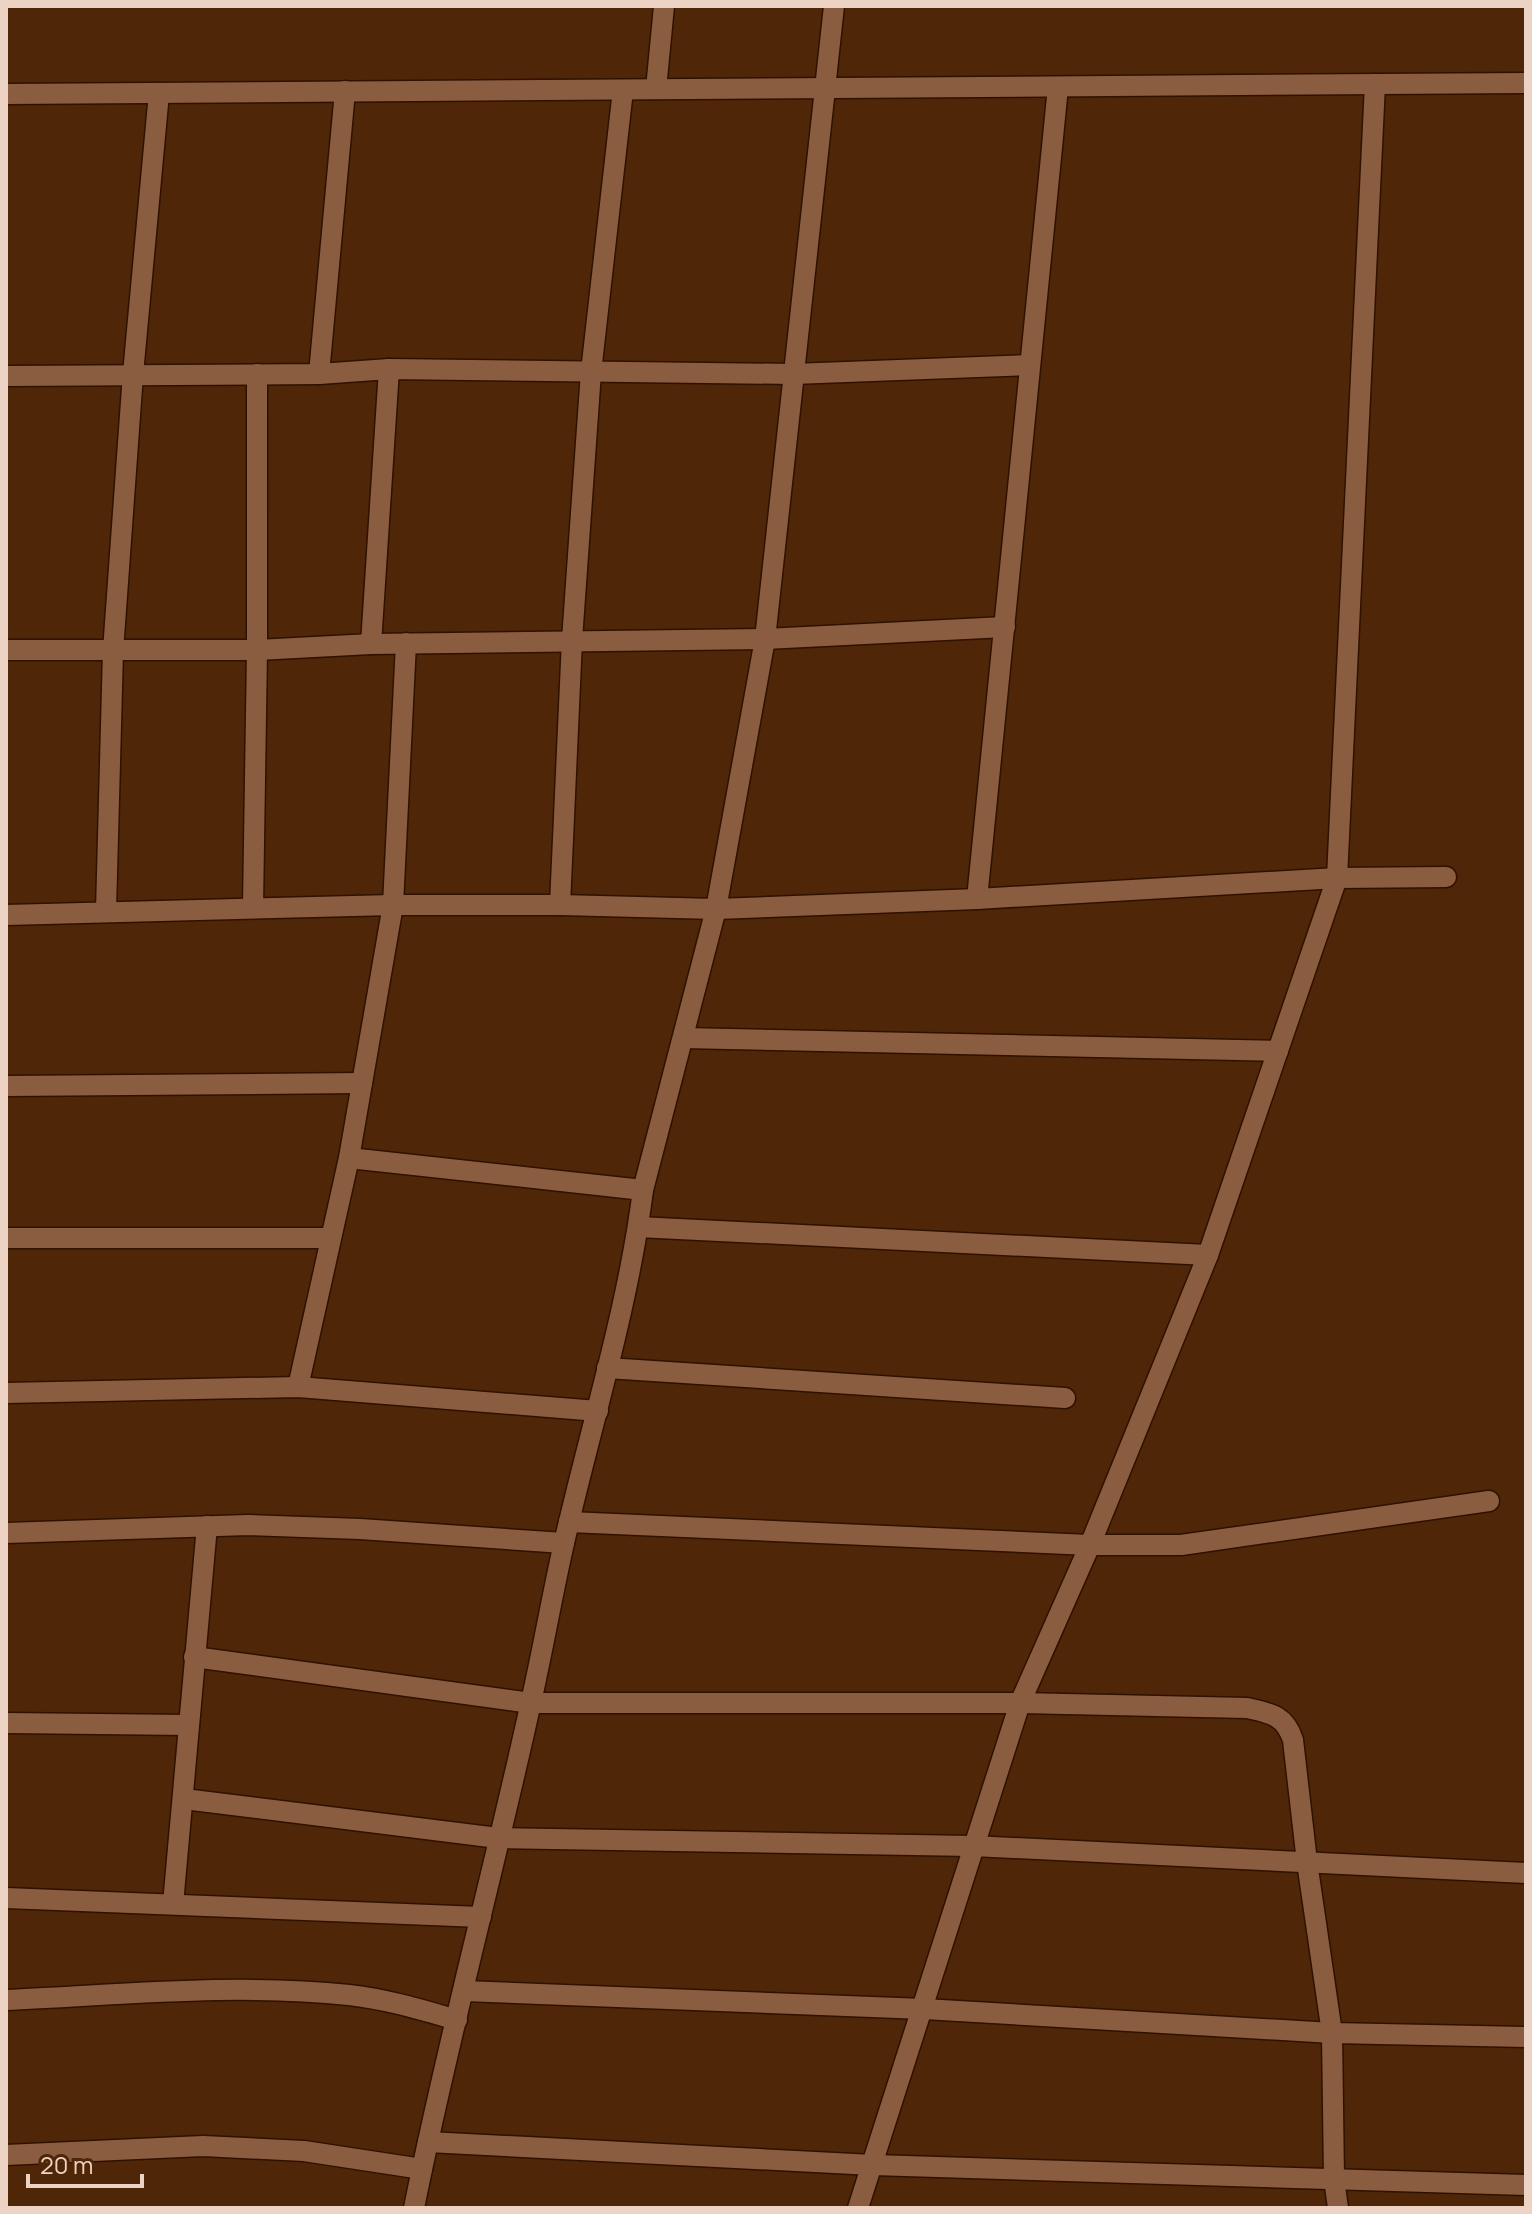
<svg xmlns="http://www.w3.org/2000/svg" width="1532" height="2214" viewBox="0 0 1532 2214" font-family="Manrope,sans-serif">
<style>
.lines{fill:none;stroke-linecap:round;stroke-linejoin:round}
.minor-casing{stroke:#2f1100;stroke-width:23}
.minor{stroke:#8a5d40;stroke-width:20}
</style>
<rect width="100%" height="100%" fill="#4f2708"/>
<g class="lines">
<g class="minor-casing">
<g id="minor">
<path d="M 656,89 L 664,6"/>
<path d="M 6,94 L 1526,83"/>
<path d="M 319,374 L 345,91"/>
<path d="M 6,376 L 319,374 L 389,369 L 793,374 L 1029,365"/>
<path d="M 371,644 L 389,369"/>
<path d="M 6,650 L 257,650 L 371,644 L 765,639 L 1005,627"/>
<path d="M 977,899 L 1058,87"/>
<path d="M 560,905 L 572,640 L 591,372 L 623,90"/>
<path d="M 253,907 L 257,650 L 257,374"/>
<path d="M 106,911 L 113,651 L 133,374 L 159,93"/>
<path d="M 6,915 L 393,905 L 560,905 L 716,909 L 977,899 L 1337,878 L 1446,877"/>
<path d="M 683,1038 L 1278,1051"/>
<path d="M 6,1086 L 362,1083"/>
<path d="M 349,1158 L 643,1190"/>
<path d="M 638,1227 L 1208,1255"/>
<path d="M 6,1238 L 330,1238"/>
<path d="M 607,1368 L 1065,1398"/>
<path d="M 298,1387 L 349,1158 L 393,905 L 406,643"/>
<path d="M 6,1393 L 298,1387 L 598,1411"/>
<path d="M 569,1522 L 1090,1545 L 1181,1545 L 1489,1501"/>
<path d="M 6,1533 L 248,1525 L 360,1529 L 564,1543"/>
<path d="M 194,1657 L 531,1703 L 1020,1703 L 1247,1708 C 1270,1713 1285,1715 1293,1740 L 1307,1862 L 1332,2033 L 1334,2179 L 1338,2208"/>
<path d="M 6,1723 L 189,1725"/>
<path d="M 184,1799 L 498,1838 L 973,1846 L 1526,1873"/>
<path d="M 6,1898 L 481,1917"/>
<path d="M 173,1904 L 207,1526"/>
<path d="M 464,1991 L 924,2009 L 1332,2033 L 1526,2037"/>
<path d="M 6,2000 C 122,1995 232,1983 349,1995 C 386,1999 422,2010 457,2020"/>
<path d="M 428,2142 L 873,2165 L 1526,2185"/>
<path d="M 6,2155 L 203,2146 L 304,2151 L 422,2169"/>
<path d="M 414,2208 C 448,2038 494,1871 531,1702 C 543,1649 552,1596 564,1543 C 591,1425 628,1309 643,1190 L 716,909 L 765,639 L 834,6"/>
<path d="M 858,2208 L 1020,1703 L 1090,1545 L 1208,1255 L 1337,878 L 1375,84"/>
</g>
</g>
<use href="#minor" class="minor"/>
</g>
<rect width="1532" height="2214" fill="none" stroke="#edd3c3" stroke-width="16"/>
<path d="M28 2174v12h114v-12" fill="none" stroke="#edd3c3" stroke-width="4"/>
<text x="40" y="2174" font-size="24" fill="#edd3c3" stroke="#4f2708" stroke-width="6" paint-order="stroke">20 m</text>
</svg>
